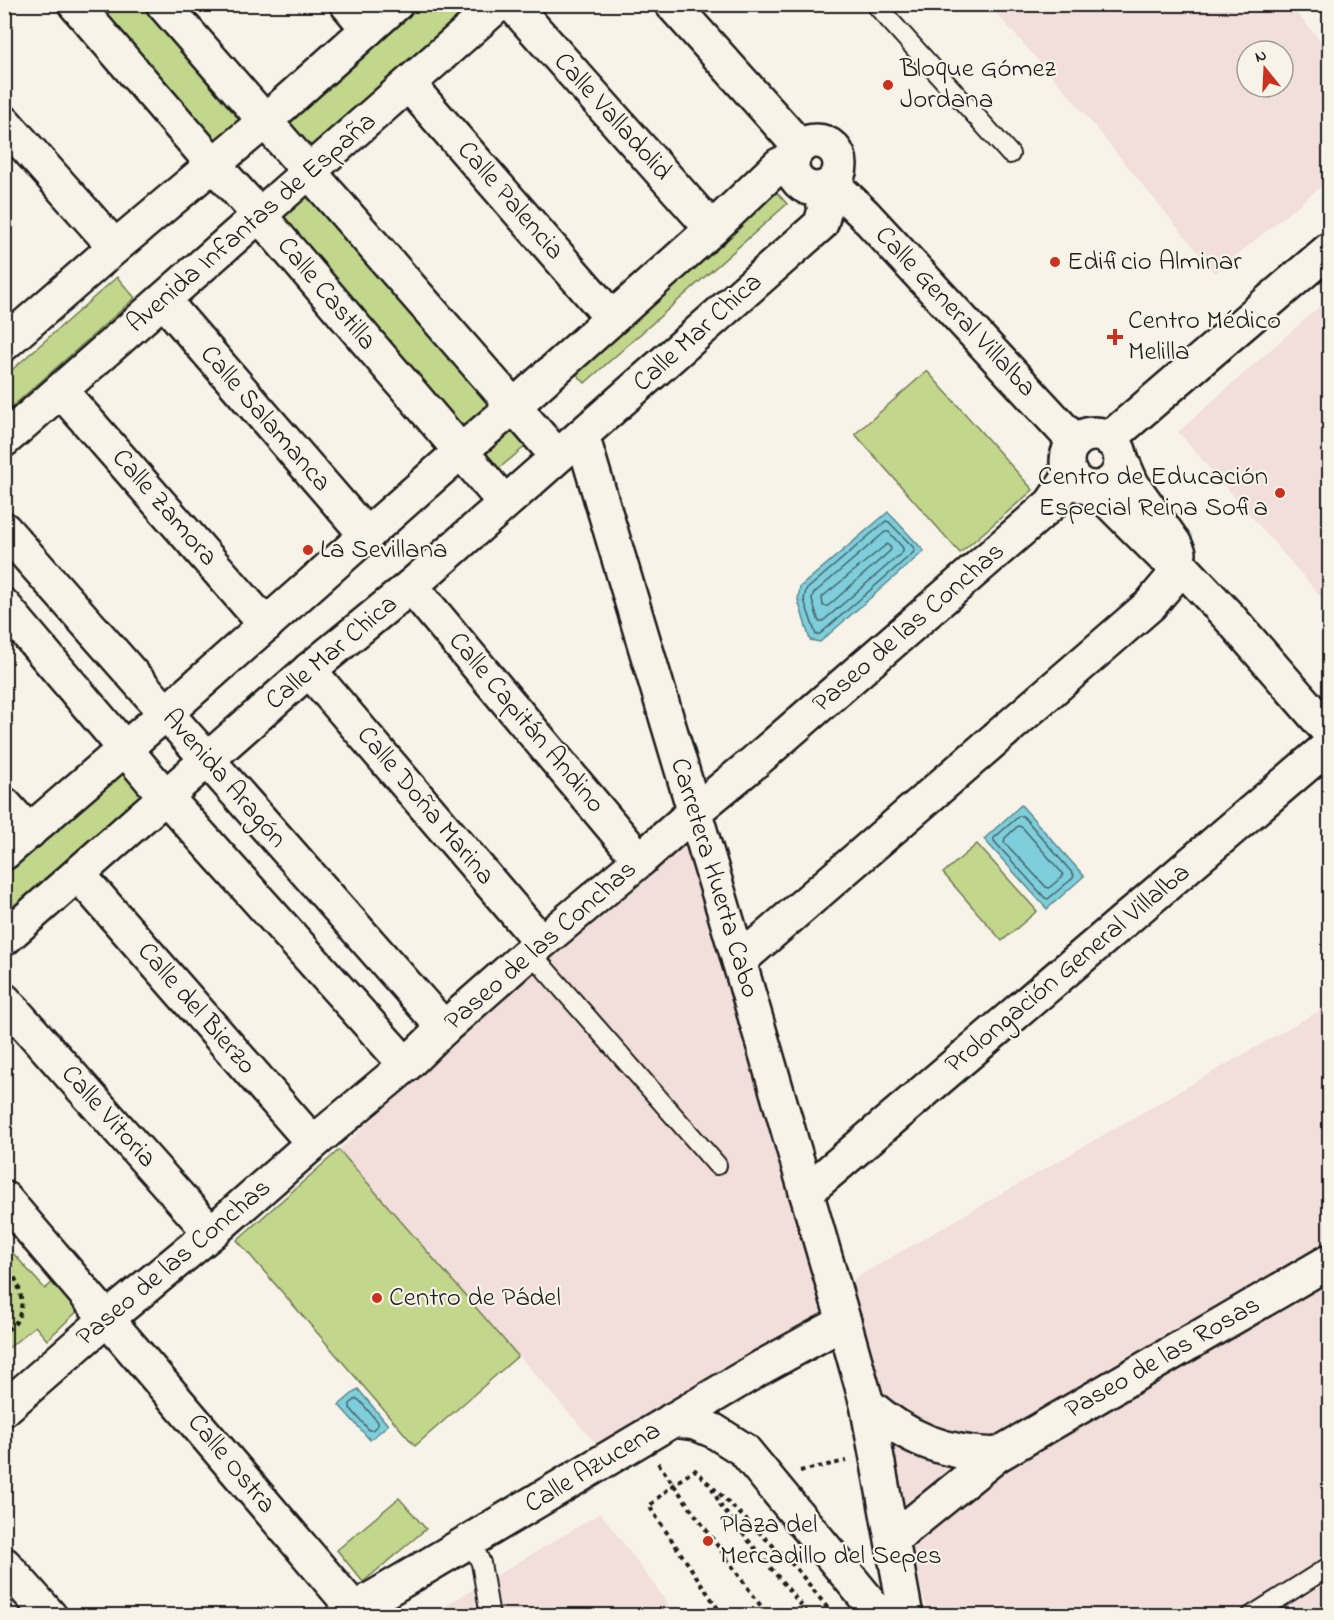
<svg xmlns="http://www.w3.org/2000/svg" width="1334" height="1620" viewBox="0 0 1334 1620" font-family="'Indie Flower',sans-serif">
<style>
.built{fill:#f2dedb;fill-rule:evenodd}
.green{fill:#c2d78c;stroke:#6f7a54;stroke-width:1.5}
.water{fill:#7fcedb;stroke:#57878f;stroke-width:1.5}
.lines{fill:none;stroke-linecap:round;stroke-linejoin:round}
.shore{stroke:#446368;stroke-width:1.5}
.service-casing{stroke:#1c1c1c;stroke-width:22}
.minor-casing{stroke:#1c1c1c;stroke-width:38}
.tertiary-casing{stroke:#1c1c1c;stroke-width:38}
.path{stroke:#1c1c1c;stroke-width:4;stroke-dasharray:4.5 4.5;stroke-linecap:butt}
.service{stroke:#f7f3e8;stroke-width:18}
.minor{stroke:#f7f3e8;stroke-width:33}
.tertiary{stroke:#f7f3e8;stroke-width:33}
.poi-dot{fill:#c8321e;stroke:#f7f3e8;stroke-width:2}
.labels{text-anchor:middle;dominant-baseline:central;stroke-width:4.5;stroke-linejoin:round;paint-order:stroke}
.poi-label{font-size:27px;fill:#1c1c1c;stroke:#f7f3e8;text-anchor:start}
.street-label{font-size:27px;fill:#1c1c1c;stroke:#f7f3e8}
</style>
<rect width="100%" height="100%" fill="#f7f3e8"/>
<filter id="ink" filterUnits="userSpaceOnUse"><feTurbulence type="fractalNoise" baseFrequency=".0167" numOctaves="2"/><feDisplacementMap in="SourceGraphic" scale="12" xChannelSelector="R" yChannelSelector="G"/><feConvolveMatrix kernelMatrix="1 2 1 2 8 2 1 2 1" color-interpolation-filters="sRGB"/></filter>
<g filter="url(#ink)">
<g class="built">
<path d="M 989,5 L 1290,5 L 1329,51 L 1329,180 L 1215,273 L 1069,95 ZM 1247,51 L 1283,51 L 1283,87 L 1247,87 Z"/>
<path d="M 1329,298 L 1329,606 L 1178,432 Z"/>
<path d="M 683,839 L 826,1309 L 605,1454 L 339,1150 Z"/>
<path d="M 1329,1005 L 1329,1615 L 928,1615 L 847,1283 Z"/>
<path d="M 601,1513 L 676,1615 L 428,1616 L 469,1592 Z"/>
</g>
<g class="green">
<path d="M 91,5 L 142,5 L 245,120 L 216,146 Z"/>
<path d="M 418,5 L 477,5 L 310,151 L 284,123 Z"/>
<path d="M 772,187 L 787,204 L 585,383 L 569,366 Z"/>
<path d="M 308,192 L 496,406 L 467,432 L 280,217 Z"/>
<path d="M 117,277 L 135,298 L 5,413 L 5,376 Z"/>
<path d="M 927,371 L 1033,490 L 960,553 L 855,434 Z"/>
<path d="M 506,420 L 527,445 L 491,475 L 470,451 Z"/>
<path d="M 124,768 L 152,791 L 5,922 L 4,872 Z"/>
<path d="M 977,844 L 1037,911 L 1002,941 L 943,873 Z"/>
<path d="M 339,1150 L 518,1356 L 415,1446 L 237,1240 Z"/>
<path d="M 4,1243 L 45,1289 L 58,1277 L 84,1305 L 47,1340 L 35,1326 L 5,1351 Z"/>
<path d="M 399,1498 L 426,1529 L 363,1582 L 337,1550 Z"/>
</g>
<g class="water">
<path d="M 888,512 L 924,551 L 820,642 L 810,640 L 798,600 L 800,587 Z"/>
<path d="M 1021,805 L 1084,876 L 1047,909 L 984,839 Z"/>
<path d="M 358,1389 L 388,1425 L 370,1440 L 339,1405 Z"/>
</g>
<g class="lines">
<g class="shore">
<path d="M 886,521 L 889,522 L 914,548 L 914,552 L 820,634 L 816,635 L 804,600 L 806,590 Z"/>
<path d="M 885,532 L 889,532 L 903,548 L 903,552 L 823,621 L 819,622 L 812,600 L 813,594 Z"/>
<path d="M 887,544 L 891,548 L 890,551 L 828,606 L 823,606 L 822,597 Z"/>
<path d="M 1019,816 L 1023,816 L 1074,875 L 1073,878 L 1048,899 L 1045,898 L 994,841 L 994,838 Z"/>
<path d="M 1018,826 L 1022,827 L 1063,874 L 1062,877 L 1049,888 L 1046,887 L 1004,842 L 1005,838 Z"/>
<path d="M 356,1399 L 359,1400 L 378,1422 L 378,1425 L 372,1430 L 369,1430 L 350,1408 L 350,1404 Z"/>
</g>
<g class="service-casing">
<g id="service">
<path d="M 875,4 L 1010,154"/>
<path d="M 530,952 L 717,1165"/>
<path d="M 471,1541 L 481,1563 L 490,1616"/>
<path d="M 1251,1616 L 1330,1566"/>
</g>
</g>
<g class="minor-casing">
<g id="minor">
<path d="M 75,4 L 214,165 L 260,216 L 504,502"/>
<path d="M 163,4 L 557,456"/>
<path d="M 347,4 L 368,29"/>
<path d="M 512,4 L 712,229"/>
<path d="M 409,85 L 611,317"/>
<path d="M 4,122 L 115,247"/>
<path d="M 164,301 L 367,536"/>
<path d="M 4,344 L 115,247 L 265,121 L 396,4"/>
<path d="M 61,391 L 266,625"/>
<path d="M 582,435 L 739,961 L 844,1322"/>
<path d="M 1109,439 L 1330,249"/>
<path d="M 4,440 L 499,4"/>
<path d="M 4,529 L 444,1028"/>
<path d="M 411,586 L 640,860"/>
<path d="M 4,606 L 165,796 L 406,1065"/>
<path d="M 309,670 L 541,942"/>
<path d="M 4,804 L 29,832"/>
<path d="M 4,853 L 166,713 L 460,452 L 514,406 L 712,229 L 779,165 L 792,160"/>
<path d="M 78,874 L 313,1143"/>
<path d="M 4,939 L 309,670 L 411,586 L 582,435 L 821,224 L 825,209 L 820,189"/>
<path d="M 739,961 L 1150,605 L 1182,567"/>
<path d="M 4,1000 L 211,1233"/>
<path d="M 806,1192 L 1330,745"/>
<path d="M 4,1198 L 354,1609"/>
<path d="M 867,1404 C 908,1439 943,1453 997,1455"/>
<path d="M 4,1409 L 108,1318 L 211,1233 L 313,1143 L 406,1065 L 444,1028 L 530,952 L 640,860 L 694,812 L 751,765 L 1051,504 L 1071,475"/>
<path d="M 893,1539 L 997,1455 L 1330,1261"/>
<path d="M 4,1564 L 50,1616"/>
</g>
</g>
<g class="tertiary-casing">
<g id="tertiary">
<path d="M 672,4 L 800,147"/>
<circle cx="816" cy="165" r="24"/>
<path d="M 832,183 L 864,214 L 1075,442"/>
<circle cx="1094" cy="461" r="27"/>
<path d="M 1121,459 L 1132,484 L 1174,543 L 1179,553"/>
<path d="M 1090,488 L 1107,500 L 1162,555 L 1182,567 L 1230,618 L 1330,733"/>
<path d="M 672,1420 L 695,1423 L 714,1431 L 744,1450 L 881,1616"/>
<path d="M 343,1616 L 762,1367 L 844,1322 L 867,1404 L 906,1616"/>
</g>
</g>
<g class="path">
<path d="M 4,1263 C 18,1277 28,1304 16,1322 C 13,1326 8,1329 4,1332"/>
<path d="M 658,1463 L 768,1616"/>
<path d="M 800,1471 L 846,1461"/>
<path d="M 712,1488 L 722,1508 L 810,1616"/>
<path d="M 723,1616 L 649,1506 L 674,1484 L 695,1470 L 796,1568 L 834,1616"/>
</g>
<use href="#service" class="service"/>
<use href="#minor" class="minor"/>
<use href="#tertiary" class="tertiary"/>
</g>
</g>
<g class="poi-dot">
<circle cx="888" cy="85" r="6"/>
<circle cx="1055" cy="262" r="6"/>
<path d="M1112 328h6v6h6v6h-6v6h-6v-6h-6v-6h6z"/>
<circle cx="1280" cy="493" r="6"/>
<circle cx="308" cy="550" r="6"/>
<circle cx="377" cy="1298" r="6"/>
<circle cx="708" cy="1541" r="6"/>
</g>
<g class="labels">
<g class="poi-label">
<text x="900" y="69">Bloque Gómez<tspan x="900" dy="31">Jordana</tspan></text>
<text x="1067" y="262">Edificio Alminar</text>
<text x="1128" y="321">Centro Médico<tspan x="1128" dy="31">Melilla</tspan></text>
<text x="1268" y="477" text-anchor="end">Centro de Educación<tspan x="1268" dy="31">Especial Reina Sofia</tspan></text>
<text x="320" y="550">La Sevillana</text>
<text x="389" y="1298">Centro de Pádel</text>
<text x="720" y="1525">Plaza del<tspan x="720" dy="31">Mercadillo del Sepes</tspan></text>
</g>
<g class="street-label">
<text transform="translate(612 117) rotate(48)">Calle Valladolid</text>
<text transform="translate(510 201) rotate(49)">Calle Palencia</text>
<text transform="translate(252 223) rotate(-41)">Avenida Infantas de España</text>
<text transform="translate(326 294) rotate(50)">Calle Castilla</text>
<text transform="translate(955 312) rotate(47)">Calle General Villalba</text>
<text transform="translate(698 333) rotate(-42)">Calle Mar Chica</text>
<text transform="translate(265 419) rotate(49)">Calle Salamanca</text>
<text transform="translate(164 508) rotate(49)">Calle Zamora</text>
<text transform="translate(909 628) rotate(-41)">Paseo de las Conchas</text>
<text transform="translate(332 653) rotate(-40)">Calle Mar Chica</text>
<text transform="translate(526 723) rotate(50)">Calle Capitán Andino</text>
<text transform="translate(224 779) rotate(49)">Avenida Aragón</text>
<text transform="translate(425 806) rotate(50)">Calle Doña Marina</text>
<text transform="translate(714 878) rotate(73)">Carretera Huerta Cabo</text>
<text transform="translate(541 946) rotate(-41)">Paseo de las Conchas</text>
<text transform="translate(1068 969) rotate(-40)">Prolongación General Villalba</text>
<text transform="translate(196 1009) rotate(49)">Calle del Bierzo</text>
<text transform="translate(108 1117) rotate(48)">Calle Vitoria</text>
<text transform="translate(174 1263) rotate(-40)">Paseo de las Conchas</text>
<text transform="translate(1163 1358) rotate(-30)">Paseo de las Rosas</text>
<text transform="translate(231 1464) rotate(50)">Calle Ostra</text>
<text transform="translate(593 1468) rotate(-31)">Calle Azucena</text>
</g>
</g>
<rect width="1334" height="1620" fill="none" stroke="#f7f3e8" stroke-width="24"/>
<rect x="12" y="12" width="1310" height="1596" fill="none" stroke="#1c1c1c" stroke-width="2" filter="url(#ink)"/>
<g transform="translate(1265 69) rotate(342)"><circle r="28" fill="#f7f3e8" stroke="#9f9d96" stroke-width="1.5"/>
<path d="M0-4.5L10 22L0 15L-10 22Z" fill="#c8321e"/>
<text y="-9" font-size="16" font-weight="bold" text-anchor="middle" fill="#1c1c1c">N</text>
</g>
</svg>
